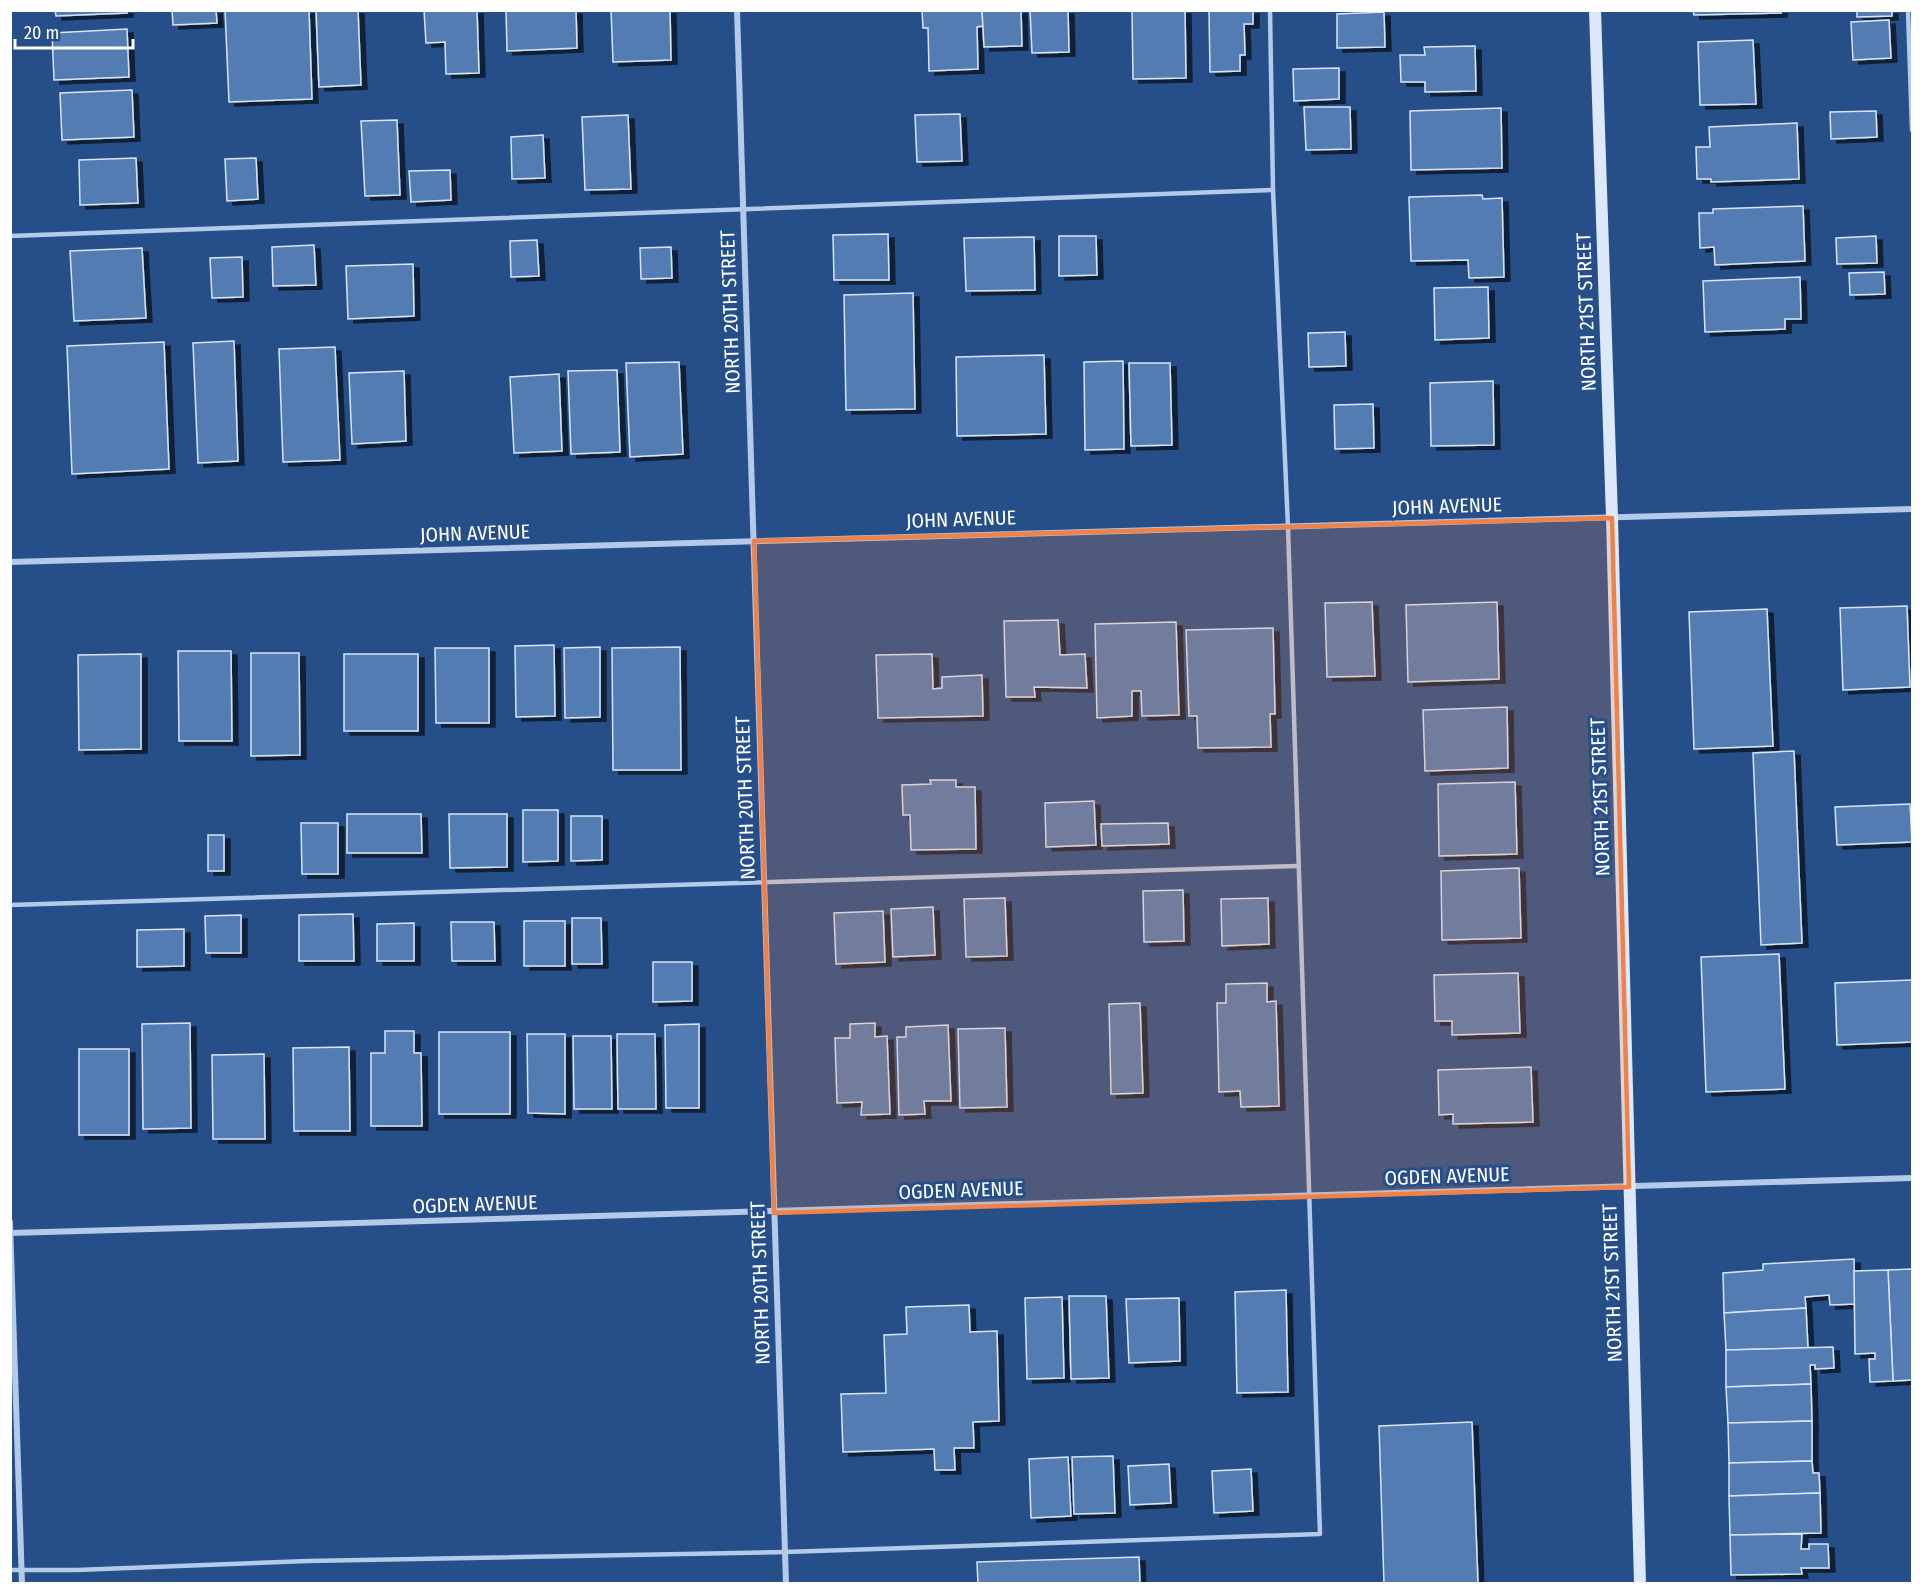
<svg xmlns="http://www.w3.org/2000/svg" width="1923" height="1594" viewBox="0 0 1923 1594" font-family="'Fira Sans Condensed',sans-serif">
<style>
.building{fill:#527bb2;stroke:#d7e5f7;stroke-width:1.5;filter:url(#shadow)}
.lines{fill:none;stroke-linecap:round;stroke-linejoin:round}
.lane{stroke:#b3cae9;stroke-width:4.5}
.street{stroke:#b3cae9;stroke-width:6}
.secondary{stroke:#dde8f8;stroke-width:12}
.marked{fill:#ee8249;fill-opacity:0.2;stroke:#ee8249;stroke-width:4.5;stroke-linejoin:round}
.labels{text-anchor:middle;dominant-baseline:central;stroke-width:6;stroke-linejoin:round;paint-order:stroke}
.street-label{font-size:20px;fill:#fff;stroke:#264f89}
</style>
<defs>
<filter id="shadow"><feDropShadow dx="6" dy="4" stdDeviation="0" flood-color="#0009"/></filter>
</defs>
<rect width="100%" height="100%" fill="#264f89"/>
<g class="building">
<path d="M 55,10 L 127,10 L 127,13 L 56,16 Z"/>
<path d="M 172,10 L 216,10 L 217,23 L 173,25 Z"/>
<path d="M 225,10 L 309,10 L 312,99 L 229,102 Z"/>
<path d="M 316,10 L 358,10 L 361,85 L 319,87 Z"/>
<path d="M 424,10 L 477,10 L 479,73 L 446,74 L 445,42 L 426,43 Z"/>
<path d="M 506,10 L 576,10 L 577,48 L 507,51 Z"/>
<path d="M 611,10 L 670,10 L 671,60 L 613,62 Z"/>
<path d="M 922,10 L 982,10 L 983,26 L 977,27 L 978,69 L 929,71 L 928,28 L 923,28 Z"/>
<path d="M 982,10 L 1021,10 L 1022,46 L 984,47 Z"/>
<path d="M 1030,10 L 1068,10 L 1069,52 L 1032,53 Z"/>
<path d="M 1132,10 L 1185,10 L 1186,78 L 1133,79 Z"/>
<path d="M 1209,10 L 1253,10 L 1253,24 L 1244,24 L 1245,55 L 1240,55 L 1240,71 L 1210,72 Z"/>
<path d="M 1693,10 L 1781,10 L 1781,13 L 1694,15 Z"/>
<path d="M 1857,10 L 1892,10 L 1892,16 L 1857,17 Z"/>
<path d="M 1384,12 L 1385,47 L 1337,48 L 1337,14 Z"/>
<path d="M 1889,20 L 1891,58 L 1853,60 L 1851,22 Z"/>
<path d="M 127,29 L 129,77 L 54,80 L 52,33 Z"/>
<path d="M 1753,40 L 1756,104 L 1700,105 L 1698,42 Z"/>
<path d="M 1475,46 L 1476,91 L 1425,92 L 1425,82 L 1401,82 L 1400,55 L 1425,55 L 1424,47 Z"/>
<path d="M 1339,68 L 1339,99 L 1294,101 L 1293,69 Z"/>
<path d="M 132,90 L 134,137 L 62,140 L 60,93 Z"/>
<path d="M 1304,107 L 1350,107 L 1351,149 L 1306,150 Z"/>
<path d="M 1501,108 L 1502,168 L 1411,170 L 1410,111 Z"/>
<path d="M 1876,111 L 1877,137 L 1831,139 L 1830,112 Z"/>
<path d="M 960,114 L 962,161 L 917,162 L 915,115 Z"/>
<path d="M 628,115 L 631,189 L 585,190 L 582,117 Z"/>
<path d="M 397,120 L 400,195 L 365,196 L 361,121 Z"/>
<path d="M 1797,123 L 1799,179 L 1711,182 L 1711,179 L 1697,179 L 1696,147 L 1710,147 L 1709,127 Z"/>
<path d="M 543,135 L 545,178 L 512,179 L 511,137 Z"/>
<path d="M 136,158 L 138,203 L 80,205 L 79,160 Z"/>
<path d="M 256,158 L 258,199 L 227,201 L 225,159 Z"/>
<path d="M 450,170 L 451,200 L 411,202 L 409,171 Z"/>
<path d="M 1482,195 L 1483,199 L 1502,198 L 1504,277 L 1469,278 L 1468,260 L 1411,261 L 1409,197 Z"/>
<path d="M 1803,206 L 1805,261 L 1715,265 L 1714,247 L 1700,248 L 1699,213 L 1713,213 L 1713,209 Z"/>
<path d="M 888,234 L 889,280 L 834,280 L 833,235 Z"/>
<path d="M 1059,236 L 1096,236 L 1097,275 L 1059,276 Z"/>
<path d="M 1876,236 L 1877,263 L 1837,264 L 1836,238 Z"/>
<path d="M 1034,237 L 1035,290 L 966,291 L 964,238 Z"/>
<path d="M 537,240 L 539,276 L 511,277 L 510,241 Z"/>
<path d="M 314,245 L 316,285 L 273,286 L 272,247 Z"/>
<path d="M 671,247 L 672,278 L 641,279 L 640,248 Z"/>
<path d="M 142,248 L 146,318 L 74,321 L 70,251 Z"/>
<path d="M 242,257 L 243,297 L 212,298 L 210,258 Z"/>
<path d="M 413,264 L 414,316 L 348,319 L 346,266 Z"/>
<path d="M 1884,272 L 1885,294 L 1850,295 L 1849,273 Z"/>
<path d="M 1800,277 L 1801,319 L 1785,319 L 1785,329 L 1705,332 L 1703,281 Z"/>
<path d="M 1488,287 L 1489,338 L 1435,340 L 1434,288 Z"/>
<path d="M 913,293 L 915,409 L 846,410 L 844,295 Z"/>
<path d="M 1345,332 L 1346,366 L 1309,367 L 1308,333 Z"/>
<path d="M 234,341 L 238,461 L 198,463 L 193,343 Z"/>
<path d="M 164,342 L 169,469 L 72,474 L 67,346 Z"/>
<path d="M 335,347 L 340,460 L 283,462 L 279,349 Z"/>
<path d="M 1044,355 L 1046,434 L 957,436 L 956,357 Z"/>
<path d="M 1123,361 L 1124,449 L 1085,450 L 1084,362 Z"/>
<path d="M 679,362 L 683,454 L 630,457 L 626,363 Z"/>
<path d="M 1129,363 L 1170,363 L 1172,445 L 1131,446 Z"/>
<path d="M 617,370 L 620,452 L 571,454 L 568,371 Z"/>
<path d="M 404,371 L 406,441 L 352,444 L 349,373 Z"/>
<path d="M 559,374 L 562,451 L 514,453 L 510,377 Z"/>
<path d="M 1493,381 L 1494,445 L 1431,446 L 1430,383 Z"/>
<path d="M 1373,404 L 1374,448 L 1335,449 L 1334,405 Z"/>
<path d="M 1372,602 L 1375,676 L 1327,677 L 1325,603 Z"/>
<path d="M 1497,602 L 1499,679 L 1408,682 L 1406,605 Z"/>
<path d="M 1907,606 L 1910,687 L 1843,690 L 1840,608 Z"/>
<path d="M 1767,609 L 1773,746 L 1694,749 L 1689,612 Z"/>
<path d="M 1058,620 L 1060,655 L 1085,654 L 1087,688 L 1034,687 L 1035,697 L 1006,697 L 1004,621 Z"/>
<path d="M 1176,622 L 1179,715 L 1142,716 L 1141,691 L 1132,691 L 1132,716 L 1097,718 L 1095,624 Z"/>
<path d="M 1273,628 L 1275,714 L 1270,714 L 1271,747 L 1198,748 L 1197,716 L 1189,716 L 1186,630 Z"/>
<path d="M 554,645 L 555,716 L 516,717 L 515,646 Z"/>
<path d="M 600,647 L 600,717 L 565,718 L 564,648 Z"/>
<path d="M 680,647 L 681,770 L 613,770 L 612,648 Z"/>
<path d="M 435,648 L 489,648 L 489,723 L 436,723 Z"/>
<path d="M 178,651 L 231,651 L 232,741 L 179,741 Z"/>
<path d="M 251,653 L 299,653 L 300,755 L 251,756 Z"/>
<path d="M 141,654 L 141,749 L 79,750 L 78,655 Z"/>
<rect x="344" y="654" width="74" height="77"/>
<path d="M 932,654 L 933,689 L 942,688 L 942,677 L 982,675 L 983,716 L 878,718 L 876,655 Z"/>
<path d="M 1507,707 L 1508,768 L 1425,771 L 1423,710 Z"/>
<path d="M 1794,751 L 1802,943 L 1761,945 L 1753,753 Z"/>
<path d="M 930,780 L 956,780 L 956,787 L 975,787 L 976,849 L 911,850 L 910,815 L 903,815 L 902,785 L 931,784 Z"/>
<path d="M 1515,782 L 1517,854 L 1439,856 L 1438,784 Z"/>
<path d="M 1094,801 L 1096,845 L 1046,847 L 1045,803 Z"/>
<path d="M 1910,804 L 1912,842 L 1837,845 L 1835,807 Z"/>
<path d="M 523,810 L 558,810 L 558,861 L 523,862 Z"/>
<path d="M 347,814 L 421,814 L 422,853 L 347,853 Z"/>
<path d="M 449,814 L 507,814 L 507,867 L 450,868 Z"/>
<path d="M 571,816 L 602,816 L 602,860 L 571,861 Z"/>
<path d="M 301,823 L 338,823 L 338,874 L 302,874 Z"/>
<path d="M 1168,823 L 1169,844 L 1102,846 L 1101,824 Z"/>
<rect x="208" y="835" width="16" height="36"/>
<path d="M 1519,868 L 1521,938 L 1442,940 L 1441,871 Z"/>
<path d="M 1183,890 L 1184,941 L 1144,942 L 1143,891 Z"/>
<path d="M 1005,898 L 1007,956 L 966,957 L 964,899 Z"/>
<path d="M 1268,898 L 1269,944 L 1222,946 L 1221,899 Z"/>
<path d="M 933,907 L 935,955 L 893,957 L 891,909 Z"/>
<path d="M 883,911 L 885,962 L 836,964 L 834,913 Z"/>
<path d="M 353,914 L 354,961 L 299,961 L 299,915 Z"/>
<path d="M 241,915 L 241,953 L 206,953 L 205,916 Z"/>
<path d="M 572,918 L 601,918 L 602,964 L 572,964 Z"/>
<rect x="524" y="921" width="41" height="45"/>
<path d="M 451,922 L 494,922 L 495,961 L 452,961 Z"/>
<path d="M 414,923 L 414,961 L 377,961 L 377,924 Z"/>
<path d="M 184,929 L 184,966 L 137,967 L 137,930 Z"/>
<path d="M 1779,954 L 1785,1089 L 1706,1092 L 1701,957 Z"/>
<path d="M 653,962 L 692,962 L 692,1001 L 653,1002 Z"/>
<path d="M 1518,973 L 1520,1033 L 1452,1035 L 1452,1021 L 1435,1021 L 1434,975 Z"/>
<path d="M 1912,980 L 1912,1042 L 1837,1045 L 1835,983 Z"/>
<path d="M 1267,983 L 1267,1002 L 1276,1001 L 1279,1106 L 1241,1107 L 1240,1091 L 1219,1092 L 1217,1003 L 1226,1003 L 1226,984 Z"/>
<path d="M 1140,1003 L 1143,1093 L 1111,1094 L 1109,1004 Z"/>
<path d="M 190,1023 L 191,1128 L 143,1129 L 142,1024 Z"/>
<path d="M 875,1023 L 875,1037 L 887,1036 L 890,1114 L 861,1115 L 862,1102 L 837,1103 L 835,1038 L 850,1038 L 850,1024 Z"/>
<path d="M 699,1024 L 699,1108 L 666,1108 L 665,1025 Z"/>
<path d="M 948,1025 L 951,1101 L 924,1101 L 925,1114 L 899,1115 L 897,1037 L 906,1037 L 906,1027 Z"/>
<path d="M 1005,1028 L 1007,1107 L 960,1108 L 958,1029 Z"/>
<path d="M 385,1031 L 414,1031 L 414,1053 L 421,1053 L 422,1126 L 371,1126 L 371,1053 L 385,1053 Z"/>
<rect x="439" y="1032" width="71" height="82"/>
<path d="M 527,1034 L 565,1034 L 565,1114 L 528,1113 Z"/>
<path d="M 617,1034 L 655,1034 L 656,1109 L 618,1109 Z"/>
<path d="M 573,1036 L 611,1036 L 612,1109 L 574,1109 Z"/>
<path d="M 349,1047 L 350,1131 L 294,1131 L 293,1048 Z"/>
<rect x="79" y="1049" width="50" height="86"/>
<path d="M 264,1054 L 265,1139 L 213,1139 L 212,1055 Z"/>
<path d="M 1531,1067 L 1533,1122 L 1453,1124 L 1453,1114 L 1439,1115 L 1438,1070 Z"/>
<path d="M 1854,1259 L 1855,1304 L 1830,1305 L 1829,1295 L 1805,1297 L 1806,1308 L 1724,1313 L 1723,1273 L 1763,1270 L 1763,1264 Z"/>
<path d="M 1912,1269 L 1912,1380 L 1893,1381 L 1888,1270 Z"/>
<path d="M 1888,1270 L 1893,1381 L 1870,1382 L 1869,1359 L 1875,1359 L 1875,1353 L 1855,1354 L 1854,1271 Z"/>
<path d="M 1286,1290 L 1288,1392 L 1237,1393 L 1235,1292 Z"/>
<path d="M 1069,1296 L 1106,1296 L 1109,1378 L 1071,1379 Z"/>
<path d="M 1062,1297 L 1064,1378 L 1027,1379 L 1025,1298 Z"/>
<path d="M 1179,1298 L 1180,1361 L 1129,1363 L 1126,1299 Z"/>
<path d="M 969,1305 L 970,1332 L 997,1331 L 999,1421 L 973,1422 L 974,1448 L 954,1448 L 955,1470 L 935,1470 L 934,1449 L 843,1452 L 841,1394 L 886,1393 L 884,1335 L 907,1334 L 906,1307 Z"/>
<path d="M 1806,1308 L 1808,1348 L 1726,1350 L 1724,1313 Z"/>
<path d="M 1833,1347 L 1834,1368 L 1815,1369 L 1815,1365 L 1810,1365 L 1811,1384 L 1726,1387 L 1726,1350 Z"/>
<path d="M 1811,1384 L 1812,1421 L 1728,1423 L 1726,1387 Z"/>
<path d="M 1812,1421 L 1812,1461 L 1729,1463 L 1728,1423 Z"/>
<path d="M 1472,1422 L 1478,1584 L 1384,1584 L 1379,1426 Z"/>
<path d="M 1113,1456 L 1115,1513 L 1074,1514 L 1072,1457 Z"/>
<path d="M 1068,1457 L 1071,1516 L 1031,1518 L 1029,1459 Z"/>
<path d="M 1812,1461 L 1813,1473 L 1819,1473 L 1820,1493 L 1729,1496 L 1729,1463 Z"/>
<path d="M 1169,1464 L 1171,1503 L 1130,1505 L 1128,1466 Z"/>
<path d="M 1251,1469 L 1253,1511 L 1214,1513 L 1212,1471 Z"/>
<path d="M 1820,1493 L 1821,1533 L 1730,1535 L 1729,1496 Z"/>
<path d="M 1802,1534 L 1801,1549 L 1809,1549 L 1809,1544 L 1828,1544 L 1829,1568 L 1801,1568 L 1802,1574 L 1731,1575 L 1730,1535 Z"/>
<path d="M 1139,1557 L 1140,1584 L 978,1584 L 977,1562 Z"/>
</g>
<g class="lines">
<g class="lane">
<path d="M 1908,10 L 1912,130"/>
<path d="M 10,236 L 1273,190"/>
<path d="M 10,905 L 1298,866"/>
<path d="M 10,1570 L 77,1570 L 308,1561 L 785,1552 L 1320,1534 L 1288,527 L 1273,190 L 1270,10"/>
</g>
<g class="street">
<path d="M 737,10 L 786,1584"/>
<path d="M 10,562 L 1912,509"/>
<path d="M 10,1222 L 22,1584"/>
<path d="M 10,1233 L 1912,1178"/>
</g>
<path class="secondary" d="M 1595,10 L 1612,518 L 1640,1584"/>
</g>
<path class="marked" d="M 1612,518 L 1629,1187 L 774,1213 L 754,541 Z"/>
<g class="labels">
<g class="street-label">
<text transform="translate(730 312) rotate(-92)">NORTH 20TH STREET</text>
<text transform="translate(1586 312) rotate(-92)">NORTH 21ST STREET</text>
<text transform="translate(1447 506) rotate(-2)">JOHN AVENUE</text>
<text transform="translate(961 519) rotate(-2)">JOHN AVENUE</text>
<text transform="translate(475 533) rotate(-2)">JOHN AVENUE</text>
<text transform="translate(1600 797) rotate(-92)">NORTH 21ST STREET</text>
<text transform="translate(745 798) rotate(-92)">NORTH 20TH STREET</text>
<text transform="translate(1447 1176) rotate(-2)">OGDEN AVENUE</text>
<text transform="translate(961 1190) rotate(-2)">OGDEN AVENUE</text>
<text transform="translate(475 1204) rotate(-2)">OGDEN AVENUE</text>
<text transform="translate(760 1283) rotate(-92)">NORTH 20TH STREET</text>
<text transform="translate(1612 1283) rotate(-92)">NORTH 21ST STREET</text>
</g>
</g>
<rect width="1923" height="1594" fill="none" stroke="#ffffff" stroke-width="24"/>
<path d="M15 39v9h118v-9" fill="none" stroke="#ffffff" stroke-width="3"/>
<text x="24" y="39" font-size="18" fill="#ffffff" stroke="#264f89" stroke-width="4.5" paint-order="stroke">20 m</text>
</svg>
